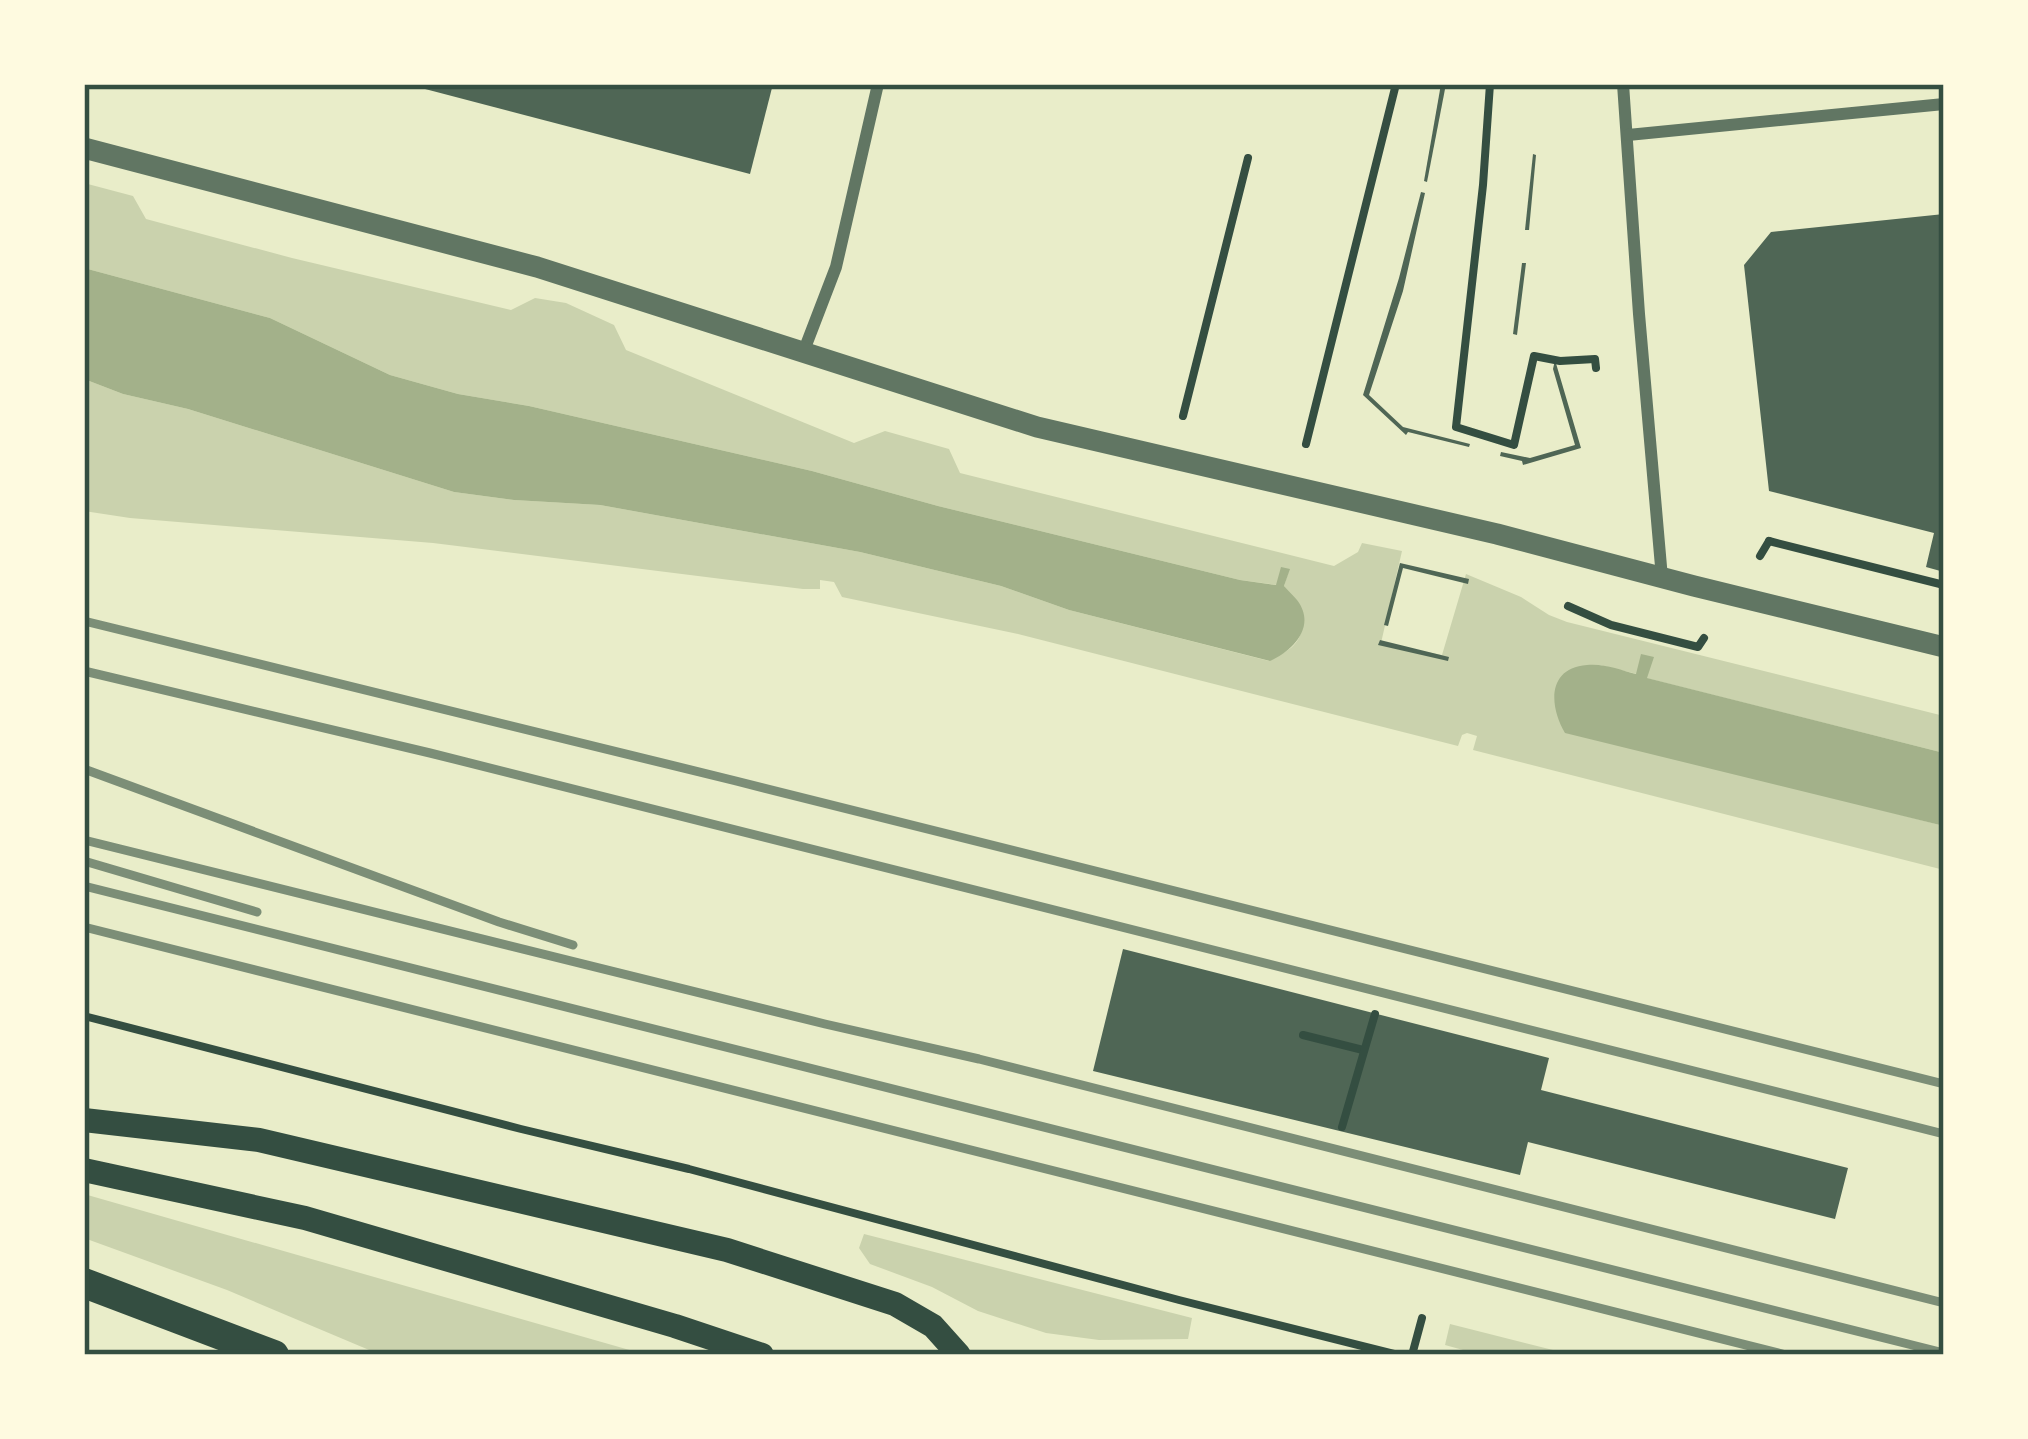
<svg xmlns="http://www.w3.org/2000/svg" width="2028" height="1439" viewBox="0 0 2028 1439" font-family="'Varela Round',sans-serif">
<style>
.green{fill:#cad2ad}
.water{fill:#a3b18a}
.building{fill:#4f6655}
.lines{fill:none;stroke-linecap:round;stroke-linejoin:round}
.path{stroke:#344e41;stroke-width:8}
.minor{stroke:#617663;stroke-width:12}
.tertiary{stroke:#617663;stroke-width:21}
.secondary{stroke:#344e41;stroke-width:24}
.primary{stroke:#344e41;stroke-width:30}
.rail{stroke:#7c8e77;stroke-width:9}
.neatline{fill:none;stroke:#344e41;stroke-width:4.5}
</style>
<rect width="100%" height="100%" fill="#e9edc9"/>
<g class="green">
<path d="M 84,183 L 133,196 L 146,219 L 292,258 L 511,310 L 535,298 L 566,303 L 614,325 L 626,350 L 854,443 L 885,431 L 949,449 L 960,473 L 1334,566 L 1358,552 L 1362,543 L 1402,551 L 1381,643 L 1442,655 L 1466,574 L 1521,597 L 1549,615 L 1567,622 L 1944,716 L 1944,753 L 1646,678 L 1642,654 L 1637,674 L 1599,665 L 1874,808 L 1944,826 L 1944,870 L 1473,750 L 1477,736 L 1467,733 L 1462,735 L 1458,746 L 1018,634 L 842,597 L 834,582 L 820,580 L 820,589 L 803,589 L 433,543 L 130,518 L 84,511 L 84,379 L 123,394 L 188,409 L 454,492 L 514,500 L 600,505 L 860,552 L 1001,586 L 1069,610 L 1269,661 C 1291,649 1300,646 1304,620 L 1284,586 L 1289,570 L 1277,585 L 1240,580 L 938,506 L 812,471 L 529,406 L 458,394 L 390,375 L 270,318 L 84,268 Z"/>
<path d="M 84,1194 L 647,1355 L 381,1355 L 227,1290 L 84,1238 Z"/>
<path d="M 864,1234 L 1192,1318 L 1188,1339 L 1099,1340 L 1046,1333 L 978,1311 L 932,1287 L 870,1264 L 859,1248 Z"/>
<path d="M 1450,1324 L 1573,1355 L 1481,1355 L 1445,1345 Z"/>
</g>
<g class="water">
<path d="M 84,268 L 270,318 L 390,375 L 458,394 L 529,406 L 812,471 L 938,506 L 1240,580 L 1276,585 L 1281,567 L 1290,569 L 1284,586 C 1288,591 1293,595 1297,600 C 1317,626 1293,651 1270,661 L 1069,610 L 1001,586 L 860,552 L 600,505 L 514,500 L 454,492 L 188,409 L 123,394 L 84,379 Z"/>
<path d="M 1641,654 L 1654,657 L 1647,678 L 1944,753 L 1944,826 L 1565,733 C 1549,706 1547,668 1587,665 C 1603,663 1621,670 1636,674 Z"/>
</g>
<g class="building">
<path d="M 406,84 L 773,84 L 750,174 Z"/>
<path d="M 1441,84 L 1446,84 L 1427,182 L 1424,181 Z"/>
<path d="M 1533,154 L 1536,155 L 1529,230 L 1525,230 Z"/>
<path d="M 1421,192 L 1425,193 L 1403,291 L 1369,395 L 1403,427 L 1470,444 L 1469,447 L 1408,432 L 1406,435 L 1363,395 L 1399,278 Z"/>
<path d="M 1944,214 L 1944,572 L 1926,567 L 1934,533 L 1769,491 L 1744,265 L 1771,232 Z"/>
<path d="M 1522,263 L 1526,263 L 1517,335 L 1513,334 Z"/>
<path d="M 1555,360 L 1581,448 L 1523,465 L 1522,461 L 1500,456 L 1501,452 L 1530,458 L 1575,445 L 1553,369 Z"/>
<path d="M 1400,563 L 1469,579 L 1468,584 L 1403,568 L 1388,626 L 1384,625 Z"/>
<path d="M 1380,640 L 1449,657 L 1448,661 L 1378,645 Z"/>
<path d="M 1123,949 L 1549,1058 L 1541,1090 L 1848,1168 L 1835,1219 L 1528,1142 L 1520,1175 L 1093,1071 Z"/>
</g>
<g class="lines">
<g class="path">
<path d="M 1490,84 L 1483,185 L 1456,427 L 1514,445 L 1534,356 L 1560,361 L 1595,359 L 1596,368"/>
<path d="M 1183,416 L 1248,158"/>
<path d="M 1306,444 L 1396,84"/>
<path d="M 1769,541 L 1944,585"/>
<path d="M 1760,556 L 1769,541"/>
<path d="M 1568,606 L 1611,625 L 1698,647 L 1704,638"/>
<path d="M 84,1016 L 521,1129 L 689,1169 L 1179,1300 L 1398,1355"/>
<path d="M 1303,1035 L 1363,1050"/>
<path d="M 1342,1127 L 1375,1014"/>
<path d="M 1412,1355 L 1422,1318"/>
</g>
<g class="minor">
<path d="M 1623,84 L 1639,314 L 1662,578"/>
<path d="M 1628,135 L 1944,104"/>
<path d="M 803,353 L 836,267 L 878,84"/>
</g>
<path class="tertiary" d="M 84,148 L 537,267 L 1037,427 L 1497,534 L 1694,586 L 1944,647"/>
<g class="secondary">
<path d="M 84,1120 L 259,1140 L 727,1250 L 895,1304 L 933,1326 L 959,1355"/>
<path d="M 84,1170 L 305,1218 L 675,1326 L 762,1355"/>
</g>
<path class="primary" d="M 84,1283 L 274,1355"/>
<g class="rail">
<path d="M 84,621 L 736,781 L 1944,1084"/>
<path d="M 84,671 L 430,753 L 1944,1134"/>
<path d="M 84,769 L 499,922 L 573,945"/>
<path d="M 84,840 L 825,1024 L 979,1059 L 1944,1303"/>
<path d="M 84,861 L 257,912"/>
<path d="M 84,886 L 1944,1353"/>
<path d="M 84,927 L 1786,1355"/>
</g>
</g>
<rect width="2028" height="1439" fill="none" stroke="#fefae0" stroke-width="174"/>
<rect x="87" y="87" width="1854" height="1265" class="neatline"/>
</svg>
